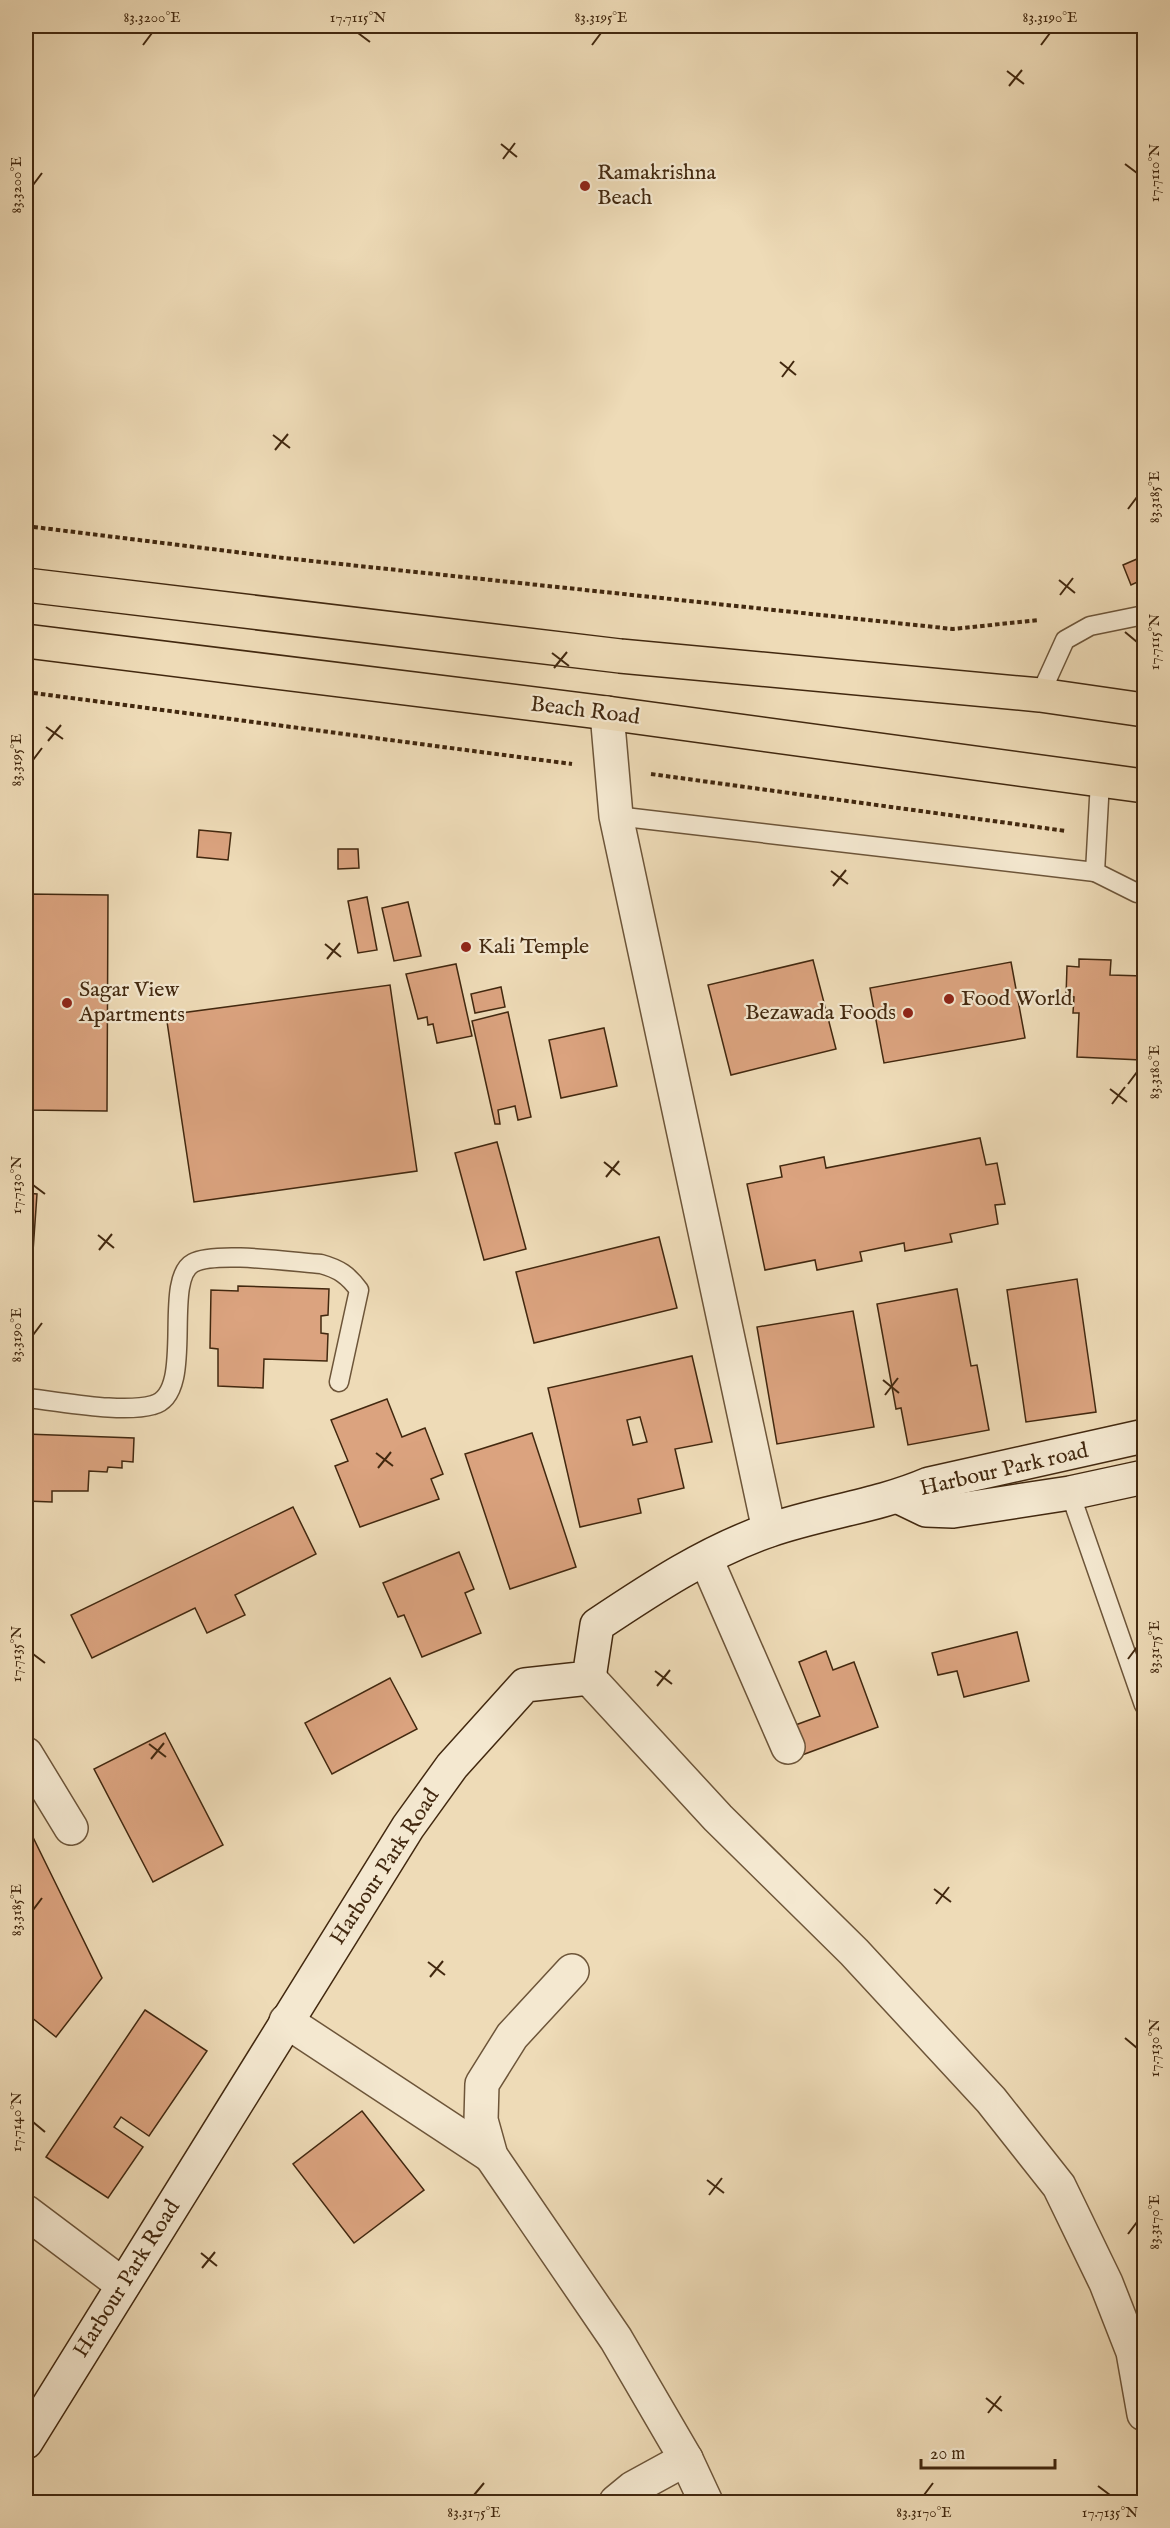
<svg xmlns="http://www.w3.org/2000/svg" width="1170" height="2528" viewBox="0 0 1170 2528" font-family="'IM FELL English',serif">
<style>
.building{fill:#dba37f;stroke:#42280f;stroke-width:1.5;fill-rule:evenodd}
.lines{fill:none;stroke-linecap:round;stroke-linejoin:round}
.lane-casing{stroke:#6d5539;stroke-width:21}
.street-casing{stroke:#6d5539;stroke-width:36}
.secondary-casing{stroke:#42280f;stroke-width:36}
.primary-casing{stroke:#42280f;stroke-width:36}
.path{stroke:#42280f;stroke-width:4;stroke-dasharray:4.5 3;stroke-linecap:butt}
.lane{stroke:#f4e8d0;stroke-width:18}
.street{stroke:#f4e8d0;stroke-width:33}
.secondary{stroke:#f4e8d0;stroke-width:33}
.primary{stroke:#eedbb7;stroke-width:33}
.ticks{fill:none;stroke:#42280f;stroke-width:2}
.poi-dot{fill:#8f2418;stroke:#f4e8d0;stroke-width:2}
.labels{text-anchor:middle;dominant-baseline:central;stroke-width:4.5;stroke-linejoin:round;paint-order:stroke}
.poi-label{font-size:22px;fill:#42280f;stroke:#f4e8d0;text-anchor:start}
.street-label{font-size:22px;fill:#42280f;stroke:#f4e8d0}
.neatline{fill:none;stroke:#42280f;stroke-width:2}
.ticks-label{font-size:15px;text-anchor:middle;fill:#42280f}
</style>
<rect width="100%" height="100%" fill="#eedbb7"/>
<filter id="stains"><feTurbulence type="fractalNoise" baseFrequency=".00333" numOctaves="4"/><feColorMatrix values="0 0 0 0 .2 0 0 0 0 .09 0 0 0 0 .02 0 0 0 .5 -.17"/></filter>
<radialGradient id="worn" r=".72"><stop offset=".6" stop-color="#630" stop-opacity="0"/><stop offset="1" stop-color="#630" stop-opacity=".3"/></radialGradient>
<g class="building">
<path d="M 1144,556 L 1144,579 L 1131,585 L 1123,565 Z"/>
<path d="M 199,830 L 231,833 L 228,860 L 197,857 Z"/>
<path d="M 338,849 L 358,849 L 359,868 L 338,869 Z"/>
<path d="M 26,894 L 108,895 L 107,1111 L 26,1110 Z"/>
<path d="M 367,897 L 377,950 L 358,953 L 348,901 Z"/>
<path d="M 408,902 L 421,956 L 394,961 L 382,908 Z"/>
<path d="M 1079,959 L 1111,960 L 1110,975 L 1144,976 L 1144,1082 L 1140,1082 L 1141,1060 L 1077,1057 L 1079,1013 L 1073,1013 L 1074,997 L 1066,996 L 1067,966 L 1079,967 Z"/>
<path d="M 813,960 L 836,1049 L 731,1075 L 708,985 Z"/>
<path d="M 1011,962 L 1025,1038 L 884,1063 L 870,988 Z"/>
<path d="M 456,964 L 472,1036 L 437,1043 L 433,1024 L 428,1025 L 427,1017 L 418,1019 L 406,974 Z"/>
<path d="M 390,985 L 417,1171 L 194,1202 L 166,1015 Z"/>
<path d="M 501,987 L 505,1007 L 475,1013 L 471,994 Z"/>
<path d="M 508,1012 L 531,1117 L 518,1120 L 515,1106 L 498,1110 L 500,1124 L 495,1124 L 472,1021 Z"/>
<path d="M 604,1028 L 617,1086 L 561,1098 L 549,1040 Z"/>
<path d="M 980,1138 L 986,1165 L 997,1163 L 1005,1204 L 995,1205 L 998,1224 L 950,1234 L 952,1242 L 905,1251 L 904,1243 L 860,1252 L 862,1261 L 817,1270 L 815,1260 L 765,1270 L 747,1184 L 782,1177 L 780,1166 L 824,1157 L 826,1168 Z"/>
<path d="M 497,1142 L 526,1249 L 484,1260 L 455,1153 Z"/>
<path d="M 26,1193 L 37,1194 L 27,1337 L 26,1336 Z"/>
<path d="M 659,1237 L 677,1308 L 534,1343 L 516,1272 Z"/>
<path d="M 1077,1279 L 1096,1412 L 1026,1422 L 1007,1290 Z"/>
<path d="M 238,1286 L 329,1289 L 328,1315 L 321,1316 L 321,1333 L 328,1334 L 327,1361 L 264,1359 L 263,1388 L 218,1386 L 218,1349 L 210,1348 L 211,1290 L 238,1291 Z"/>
<path d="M 957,1289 L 971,1366 L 977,1365 L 989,1430 L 908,1445 L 901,1408 L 896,1409 L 877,1304 Z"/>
<path d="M 853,1311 L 874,1427 L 777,1444 L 757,1327 Z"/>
<path d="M 692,1356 L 712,1442 L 675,1449 L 684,1488 L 638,1499 L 641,1513 L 580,1527 L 548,1388 ZM 640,1417 L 647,1442 L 633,1445 L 627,1420 Z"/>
<path d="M 387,1399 L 402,1437 L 425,1428 L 443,1474 L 431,1479 L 439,1499 L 360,1527 L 335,1466 L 348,1461 L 331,1420 Z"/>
<path d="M 532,1433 L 576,1567 L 510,1589 L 465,1454 Z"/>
<path d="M 26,1434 L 134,1438 L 133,1462 L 122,1461 L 122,1468 L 108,1467 L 107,1472 L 89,1471 L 88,1491 L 52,1491 L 52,1502 L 26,1501 Z"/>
<path d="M 293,1507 L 316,1554 L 235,1595 L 245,1615 L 207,1633 L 195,1608 L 92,1658 L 71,1615 Z"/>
<path d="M 459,1552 L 474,1589 L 465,1593 L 481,1633 L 422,1657 L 404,1615 L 398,1617 L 383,1583 Z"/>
<path d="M 1017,1632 L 1029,1681 L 964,1697 L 957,1671 L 938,1675 L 932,1653 Z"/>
<path d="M 826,1651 L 833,1670 L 854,1662 L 878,1727 L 802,1755 L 790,1727 L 820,1716 L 799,1662 Z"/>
<path d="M 390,1678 L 417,1729 L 332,1774 L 305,1723 Z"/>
<path d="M 165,1733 L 223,1845 L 153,1882 L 94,1769 Z"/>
<path d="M 26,1823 L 102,1978 L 56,2037 L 26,2013 Z"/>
<path d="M 145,2010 L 207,2051 L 149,2136 L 121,2117 L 114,2127 L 143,2147 L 108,2198 L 46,2157 Z"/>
<path d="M 362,2111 L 424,2190 L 354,2243 L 293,2164 Z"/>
</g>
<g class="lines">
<g class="lane-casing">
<g id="lane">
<path d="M 1040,695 L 1065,640 L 1090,626 L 1144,615"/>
<path d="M 616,816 L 1095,872 L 1100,781"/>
<path d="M 1095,872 L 1137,893"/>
<path d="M 26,1398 C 60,1401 121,1414 153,1405 C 197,1394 161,1280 193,1263 C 215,1251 293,1262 321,1264 C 339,1269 348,1275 359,1290 L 339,1382"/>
<path d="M 1070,1493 L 1144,1705"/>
</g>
</g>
<g class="street-casing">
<g id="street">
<path d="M 607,713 L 616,816 L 769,1530"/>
<path d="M 706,1559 L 788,1747"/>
<path d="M 589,1678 L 718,1818 L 854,1952 L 991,2100 L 1059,2186 L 1106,2283 L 1133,2352 L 1144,2414"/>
<path d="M 26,1754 L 71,1828"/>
<path d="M 572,1971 L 512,2036 L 482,2084 L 481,2120 L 491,2156 L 616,2339 L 686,2459 L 706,2502"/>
<path d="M 286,2021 L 491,2156"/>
<path d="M 26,2212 L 123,2285"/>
<path d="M 616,2502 L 633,2488 L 686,2459"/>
</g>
</g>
<g class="secondary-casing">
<g id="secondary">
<path d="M 899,1497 L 926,1510 L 953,1511 L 1070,1493 L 1144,1477"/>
<path d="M 26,2442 L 408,1827 L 452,1766 L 525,1685 L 589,1678 L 597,1625 C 651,1589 708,1551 770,1530 C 822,1512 878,1506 929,1484 L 1144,1436"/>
</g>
</g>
<g class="primary-casing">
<g id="primary">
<path d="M 26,585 L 620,656 L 1040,695 L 1144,710"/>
<path d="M 26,641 L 607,713 L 1144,786"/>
</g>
</g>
<g class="path">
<path d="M 26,526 L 284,558 L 953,629 L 1039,620"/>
<path d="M 26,692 L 572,764"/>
<path d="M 651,774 L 1066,831"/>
</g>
<use href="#lane" class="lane"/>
<use href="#street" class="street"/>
<use href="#secondary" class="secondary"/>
<use href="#primary" class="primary"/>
</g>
<path class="ticks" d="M 358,33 L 370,42M 143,45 L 152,33M 592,45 L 601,33M 1041,45 L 1050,33M 1007,71 L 1024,84M 1009,86 L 1022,70M 501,144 L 517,157M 503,159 L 515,143M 1125,164 L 1137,173M 33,185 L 42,173M 780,362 L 796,375M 782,377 L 794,361M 273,435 L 290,448M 275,450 L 288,434M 1128,509 L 1137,497M 1059,580 L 1075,593M 1060,595 L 1073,578M 1125,632 L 1137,642M 552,653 L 569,666M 554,668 L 567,652M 46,727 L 63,739M 48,741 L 61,725M 33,760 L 42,748M 831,871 L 848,884M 833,886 L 846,870M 325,944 L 341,957M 327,959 L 340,943M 1128,1084 L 1137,1072M 1110,1089 L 1127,1102M 1112,1104 L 1125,1087M 604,1162 L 620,1175M 606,1177 L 619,1161M 33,1185 L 45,1194M 98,1235 L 114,1248M 99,1250 L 112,1234M 33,1335 L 42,1323M 883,1380 L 899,1393M 885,1395 L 898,1378M 376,1453 L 393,1466M 378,1468 L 391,1452M 33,1654 L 45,1663M 1128,1659 L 1137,1647M 655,1671 L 672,1684M 657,1686 L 670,1670M 149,1744 L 166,1757M 151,1759 L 164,1743M 934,1889 L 951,1902M 936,1904 L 949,1887M 33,1910 L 42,1898M 428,1962 L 445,1975M 430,1977 L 443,1961M 1125,2038 L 1137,2048M 33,2122 L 45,2132M 707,2180 L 724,2193M 709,2195 L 722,2178M 1128,2234 L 1137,2222M 201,2253 L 217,2266M 202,2268 L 215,2252M 986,2398 L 1002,2411M 988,2413 L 1001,2396M 1098,2486 L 1110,2495M 474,2495 L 484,2483M 924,2495 L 933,2483"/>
<g class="poi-dot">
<circle cx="585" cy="186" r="6"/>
<circle cx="466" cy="947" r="6"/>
<circle cx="949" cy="999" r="6"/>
<circle cx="67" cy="1003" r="6"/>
<circle cx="908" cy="1013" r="6"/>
</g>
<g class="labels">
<g class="poi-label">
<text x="597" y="173">Ramakrishna<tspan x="597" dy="25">Beach</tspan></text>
<text x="478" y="947">Kali Temple</text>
<text x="79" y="990">Sagar View<tspan x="79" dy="25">Apartments</tspan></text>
<text x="961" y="999">Food World</text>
<text x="896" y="1013" text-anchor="end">Bezawada Foods</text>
</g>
<g class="street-label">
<text transform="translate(585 711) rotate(7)">Beach Road</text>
<text transform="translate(1004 1470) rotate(-13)">Harbour Park road</text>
<text transform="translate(385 1867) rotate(-57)">Harbour Park Road</text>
<text transform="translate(127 2279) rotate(-58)">Harbour Park Road</text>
</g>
</g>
<rect width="1170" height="2528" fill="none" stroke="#eedbb7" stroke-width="66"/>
<path d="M921 2459v9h134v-9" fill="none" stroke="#42280f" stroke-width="3"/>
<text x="930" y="2459" font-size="18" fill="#42280f" stroke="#f4e8d0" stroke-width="4.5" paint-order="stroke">20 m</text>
<rect x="33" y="33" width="1104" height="2462" class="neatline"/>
<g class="ticks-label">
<text x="152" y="22">83.3200°E</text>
<text x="358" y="22">17.7115°N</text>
<text x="601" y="22">83.3195°E</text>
<text x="1050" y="22">83.3190°E</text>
<text transform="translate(1154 173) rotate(-90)" y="5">17.7110°N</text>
<text transform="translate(16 185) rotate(-90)" y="5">83.3200°E</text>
<text transform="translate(1154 497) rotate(-90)" y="5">83.3185°E</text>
<text transform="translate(1154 642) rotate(-90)" y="5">17.7115°N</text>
<text transform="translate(16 760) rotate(-90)" y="5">83.3195°E</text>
<text transform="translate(1154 1072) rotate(-90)" y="5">83.3180°E</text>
<text transform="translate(16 1185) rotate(-90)" y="5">17.7130°N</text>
<text transform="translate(16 1335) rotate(-90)" y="5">83.3190°E</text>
<text transform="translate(1154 1647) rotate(-90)" y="5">83.3175°E</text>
<text transform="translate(16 1654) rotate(-90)" y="5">17.7135°N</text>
<text transform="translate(16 1910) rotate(-90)" y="5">83.3185°E</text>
<text transform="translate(1154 2048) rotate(-90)" y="5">17.7130°N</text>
<text transform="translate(16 2122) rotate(-90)" y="5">17.7140°N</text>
<text transform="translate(1154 2222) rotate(-90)" y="5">83.3170°E</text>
<text x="474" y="2517">83.3175°E</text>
<text x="924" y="2517">83.3170°E</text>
<text x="1110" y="2517">17.7135°N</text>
</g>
<rect width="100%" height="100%" filter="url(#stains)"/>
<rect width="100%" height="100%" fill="url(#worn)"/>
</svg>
